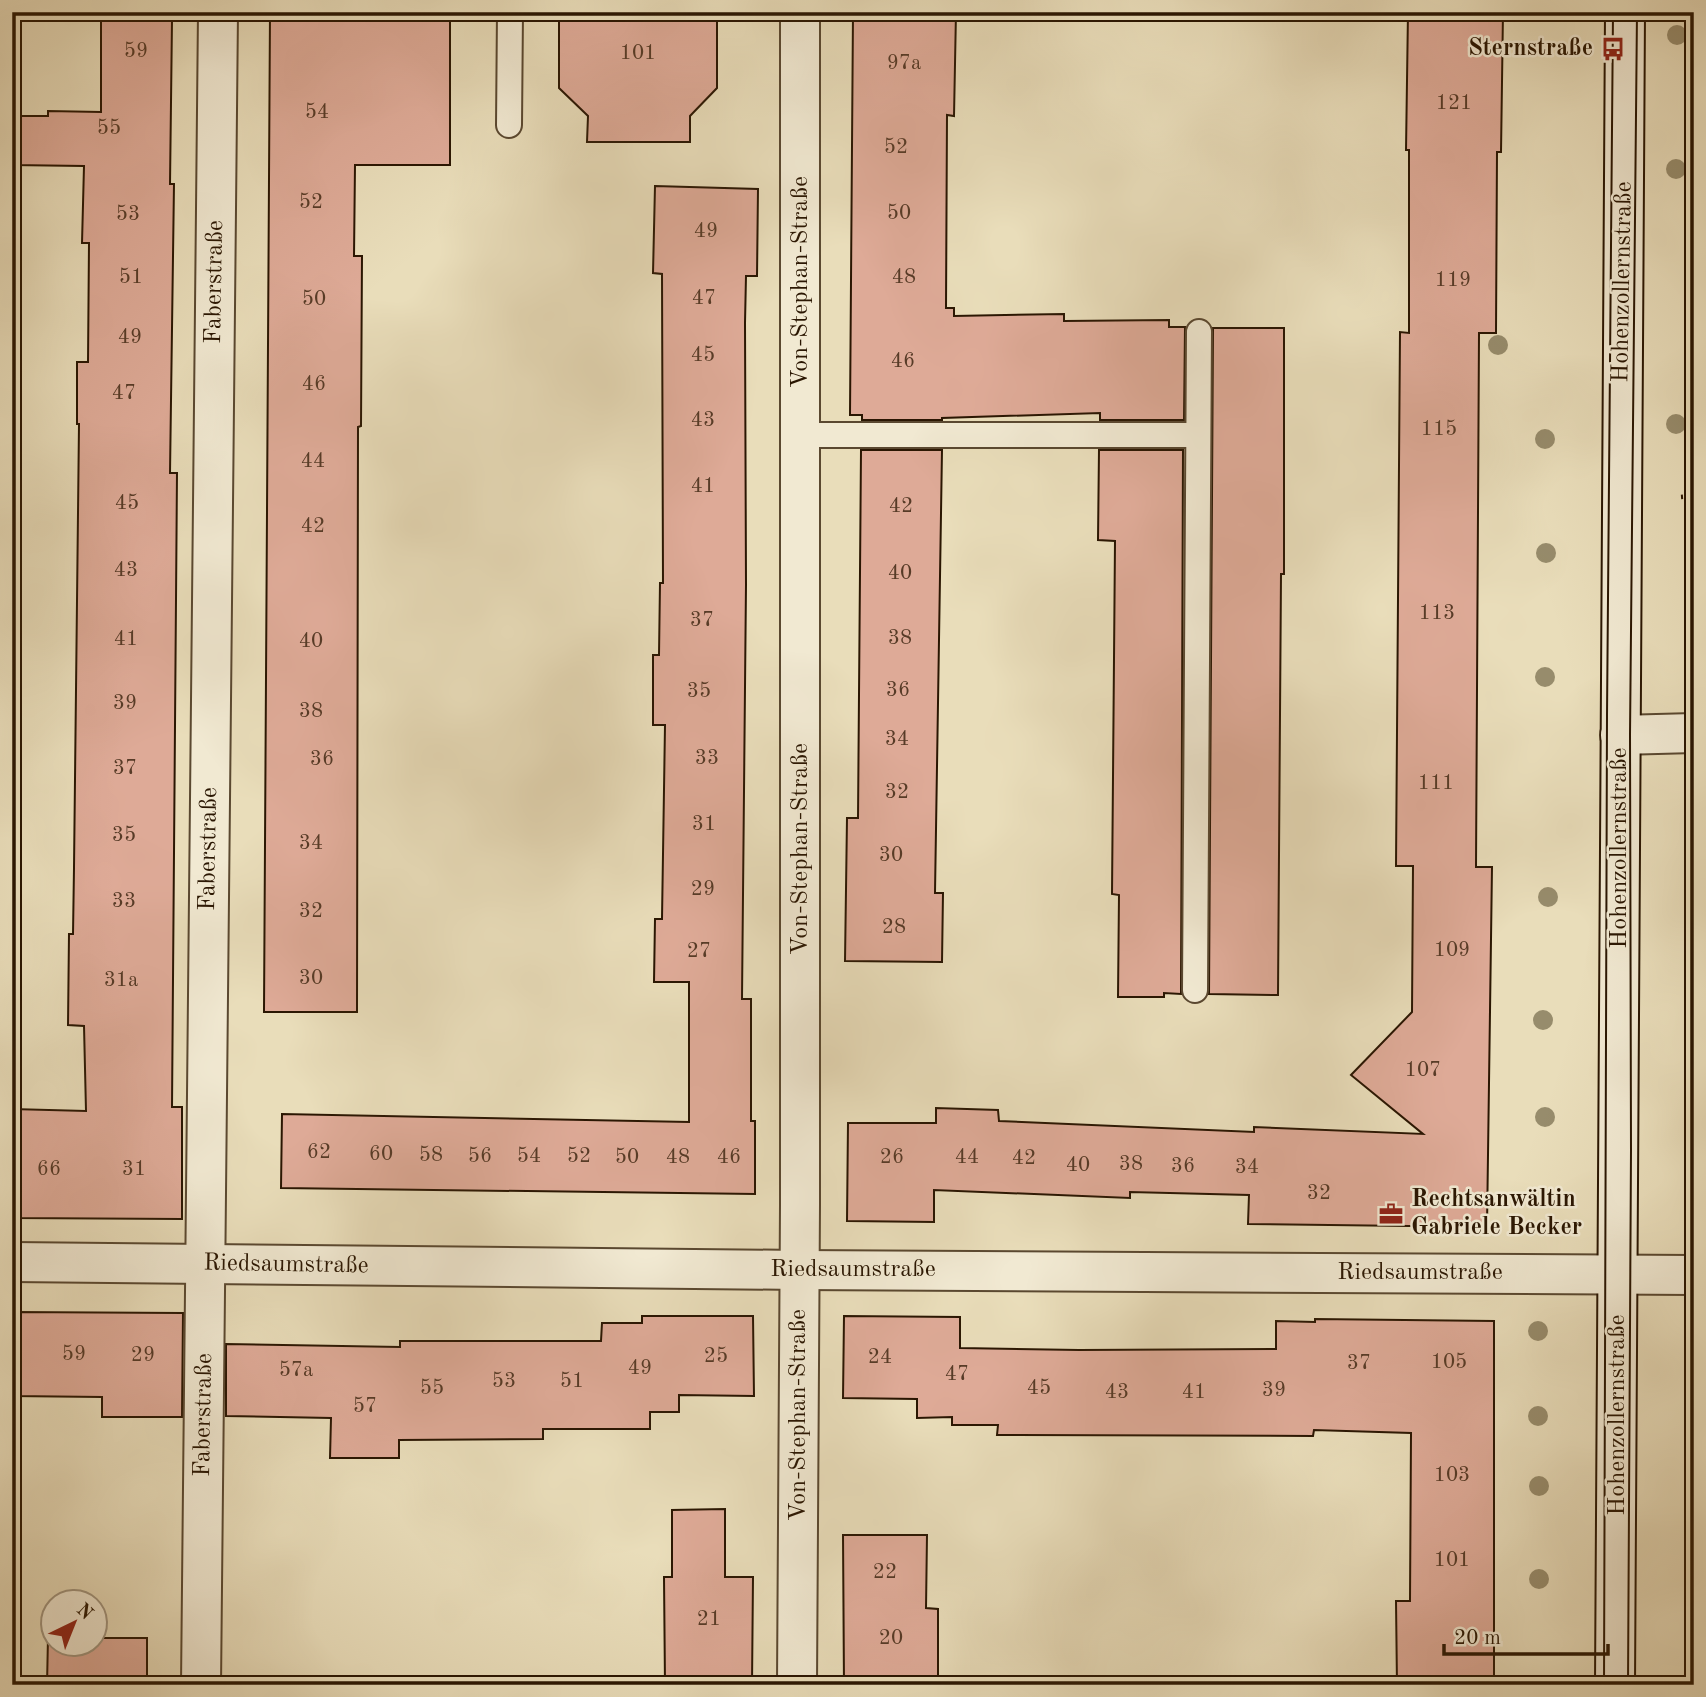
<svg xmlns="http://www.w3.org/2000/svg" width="1706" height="1697" viewBox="0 0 1706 1697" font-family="'Old Standard TT',serif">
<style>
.building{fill:#deaa97;stroke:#2a1602;stroke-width:2}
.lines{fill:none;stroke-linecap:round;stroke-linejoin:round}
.lane-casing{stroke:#5a4830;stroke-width:28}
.street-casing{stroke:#5a4830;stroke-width:42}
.secondary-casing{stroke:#2a1602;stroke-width:42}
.path{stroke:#2a1602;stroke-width:4.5;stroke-dasharray:2 3.5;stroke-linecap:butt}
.lane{stroke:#f1e9d2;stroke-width:24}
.street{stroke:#f1e9d2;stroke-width:38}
.secondary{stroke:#f1e9d2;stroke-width:38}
.tram{stroke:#2a1602;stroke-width:2}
.tree{fill:#978c6c}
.labels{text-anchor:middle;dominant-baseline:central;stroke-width:5;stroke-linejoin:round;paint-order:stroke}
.number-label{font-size:21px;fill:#573b27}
.poi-label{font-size:24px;font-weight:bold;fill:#2a1602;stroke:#f1e9d2;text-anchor:end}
.street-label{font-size:24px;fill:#2a1602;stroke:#f1e9d2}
</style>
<rect width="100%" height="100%" fill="#e9ddba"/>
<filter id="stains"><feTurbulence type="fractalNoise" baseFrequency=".00286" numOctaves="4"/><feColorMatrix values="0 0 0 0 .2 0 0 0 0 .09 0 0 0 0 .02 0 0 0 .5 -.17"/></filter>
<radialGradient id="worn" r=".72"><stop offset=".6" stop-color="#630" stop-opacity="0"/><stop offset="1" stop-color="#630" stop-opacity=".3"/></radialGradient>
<g class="building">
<path d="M 270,12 L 450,12 L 450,165 L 355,165 L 354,256 L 362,256 L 361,426 L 358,427 L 357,1012 L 264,1012 Z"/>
<path d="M 559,12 L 717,12 L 717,88 L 690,116 L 690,142 L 587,142 L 588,116 L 559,88 Z"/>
<path d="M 853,12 L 956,12 L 954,116 L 947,115 L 946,308 L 954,308 L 954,316 L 1064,314 L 1064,321 L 1169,320 L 1169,327 L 1185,327 L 1184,420 L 1100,420 L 1100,413 L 942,418 L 942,420 L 862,420 L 862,415 L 850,415 Z"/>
<path d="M 1408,12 L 1503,12 L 1501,152 L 1497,152 L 1496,333 L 1479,333 L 1476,867 L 1492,867 L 1487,1227 L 1248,1224 L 1249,1195 L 1130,1192 L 1130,1198 L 934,1190 L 934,1222 L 847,1221 L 848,1123 L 936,1123 L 936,1108 L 998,1110 L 999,1121 L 1254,1132 L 1254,1127 L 1423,1134 L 1351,1075 L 1412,1012 L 1413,866 L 1396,866 L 1400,332 L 1409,333 L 1409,150 L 1406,150 Z"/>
<path d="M 101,19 L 172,20 L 170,184 L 174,184 L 170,473 L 177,473 L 172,1107 L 182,1107 L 182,1219 L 12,1218 L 12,1109 L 86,1111 L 84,1026 L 68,1025 L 69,934 L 73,934 L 74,868 L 79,424 L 77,424 L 77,362 L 88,362 L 89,243 L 82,243 L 84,166 L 12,165 L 12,116 L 48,116 L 48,111 L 101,112 Z"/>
<path d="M 655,186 L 758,189 L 757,276 L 746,276 L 745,323 L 746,584 L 742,999 L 751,999 L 751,1121 L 755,1121 L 755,1194 L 281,1188 L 282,1114 L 689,1122 L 689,982 L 654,982 L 655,919 L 662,919 L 665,725 L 653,725 L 653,655 L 659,655 L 660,583 L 663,583 L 662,274 L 653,273 Z"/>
<path d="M 1213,328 L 1284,328 L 1284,574 L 1281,574 L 1278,995 L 1209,994 Z"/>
<path d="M 861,450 L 942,450 L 935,893 L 943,893 L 942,962 L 845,961 L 847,818 L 858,818 Z"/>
<path d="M 1099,450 L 1183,450 L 1181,994 L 1164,993 L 1164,997 L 1118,997 L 1119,895 L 1112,894 L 1115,541 L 1098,540 Z"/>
<path d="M 12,1312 L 183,1313 L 182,1417 L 102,1417 L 102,1397 L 12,1396 Z"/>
<path d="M 642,1316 L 753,1316 L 754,1396 L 679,1395 L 679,1412 L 650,1412 L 650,1429 L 543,1429 L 543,1439 L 399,1440 L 399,1458 L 330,1458 L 331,1418 L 226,1416 L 226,1344 L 400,1347 L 400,1341 L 601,1341 L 602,1323 L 642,1323 Z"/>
<path d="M 844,1316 L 960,1317 L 960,1348 L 1079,1350 L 1276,1349 L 1276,1321 L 1315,1322 L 1315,1319 L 1494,1321 L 1494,1685 L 1397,1685 L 1396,1601 L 1410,1601 L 1411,1433 L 1314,1430 L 1313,1436 L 997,1435 L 998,1425 L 952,1425 L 952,1417 L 917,1418 L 917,1399 L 843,1398 Z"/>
<path d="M 725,1509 L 725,1577 L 753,1577 L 752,1685 L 665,1685 L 664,1577 L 672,1577 L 672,1510 Z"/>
<path d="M 843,1535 L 927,1535 L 926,1608 L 938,1609 L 938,1685 L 844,1685 Z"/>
<path d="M 48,1637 L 52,1637 L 52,1644 L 94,1644 L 94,1638 L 147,1638 L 147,1685 L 47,1685 Z"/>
</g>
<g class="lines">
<g class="lane-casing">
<g id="lane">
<path d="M 509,125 L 510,12"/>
<path d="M 801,435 L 1198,435"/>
<path d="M 1195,990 L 1199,332"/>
</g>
</g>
<g class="street-casing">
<g id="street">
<path d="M 1620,735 L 1694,733"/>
<path d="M 12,1262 L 799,1270 L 1694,1275"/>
<path d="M 201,1685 L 218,12"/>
<path d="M 797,1685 L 800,1205 L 800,12"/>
</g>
</g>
<g class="secondary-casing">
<path id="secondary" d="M 1615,1685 L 1625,12"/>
</g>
<path class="path" d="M 1681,497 L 1694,496"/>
<use href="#lane" class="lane"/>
<use href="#street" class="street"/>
<use href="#secondary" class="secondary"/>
<g class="tram">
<path d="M 1604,1685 L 1607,716 L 1613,12"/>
<path d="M 1628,1685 L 1631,1149 L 1630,734 L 1637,12"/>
</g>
</g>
<g class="tree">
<circle cx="1677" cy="35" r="10"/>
<circle cx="1676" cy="169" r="10"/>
<circle cx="1498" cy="345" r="10"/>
<circle cx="1676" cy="424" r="10"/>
<circle cx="1545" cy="439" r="10"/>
<circle cx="1546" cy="553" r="10"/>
<circle cx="1545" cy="677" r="10"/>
<circle cx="1548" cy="897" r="10"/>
<circle cx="1543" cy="1020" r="10"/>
<circle cx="1545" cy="1117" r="10"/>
<circle cx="1538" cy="1331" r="10"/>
<circle cx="1538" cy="1416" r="10"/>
<circle cx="1539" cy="1486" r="10"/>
<circle cx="1539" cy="1579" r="10"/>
</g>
<defs>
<g id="bus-bare" transform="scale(1.89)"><path d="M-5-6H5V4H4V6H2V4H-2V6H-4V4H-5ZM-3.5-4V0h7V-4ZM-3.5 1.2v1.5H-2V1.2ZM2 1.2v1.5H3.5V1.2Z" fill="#8f2418" stroke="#f1e9d2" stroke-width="2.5" paint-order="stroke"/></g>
<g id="office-bare" transform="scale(1.89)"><path d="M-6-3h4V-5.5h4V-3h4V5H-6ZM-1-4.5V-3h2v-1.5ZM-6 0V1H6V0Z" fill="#8f2418" stroke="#f1e9d2" stroke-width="2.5" paint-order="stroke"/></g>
</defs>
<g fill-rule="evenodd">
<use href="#bus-bare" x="1613" y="49"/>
<use href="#office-bare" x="1391" y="1214"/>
</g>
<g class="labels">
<g class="number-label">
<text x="136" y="51">59</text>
<text x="638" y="53">101</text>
<text x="904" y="63">97a</text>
<text x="1454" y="103">121</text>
<text x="317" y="112">54</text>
<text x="109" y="128">55</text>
<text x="896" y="147">52</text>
<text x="311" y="202">52</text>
<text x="899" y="213">50</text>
<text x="128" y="214">53</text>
<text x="706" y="231">49</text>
<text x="131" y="277">51</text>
<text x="904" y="277">48</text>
<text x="1453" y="280">119</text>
<text x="704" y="298">47</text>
<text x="314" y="299">50</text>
<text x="130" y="337">49</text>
<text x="703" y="355">45</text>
<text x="903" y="361">46</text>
<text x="314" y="384">46</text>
<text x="124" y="393">47</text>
<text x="703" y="420">43</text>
<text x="1439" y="429">115</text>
<text x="313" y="461">44</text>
<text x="703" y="486">41</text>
<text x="127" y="503">45</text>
<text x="901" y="506">42</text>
<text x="313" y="526">42</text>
<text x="126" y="570">43</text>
<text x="900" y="573">40</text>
<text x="1437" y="613">113</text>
<text x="702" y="620">37</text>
<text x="900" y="638">38</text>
<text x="126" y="639">41</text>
<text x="311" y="641">40</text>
<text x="898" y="690">36</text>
<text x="699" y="691">35</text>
<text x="125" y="703">39</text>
<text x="311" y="711">38</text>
<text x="897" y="739">34</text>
<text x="707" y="758">33</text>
<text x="322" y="759">36</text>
<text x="125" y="768">37</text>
<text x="1436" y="783">111</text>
<text x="897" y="792">32</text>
<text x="704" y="824">31</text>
<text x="124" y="835">35</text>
<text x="311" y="843">34</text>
<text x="891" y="855">30</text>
<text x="703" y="889">29</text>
<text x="124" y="901">33</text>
<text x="311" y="911">32</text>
<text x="894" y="927">28</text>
<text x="1452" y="950">109</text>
<text x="699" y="951">27</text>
<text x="311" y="978">30</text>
<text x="121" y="980">31a</text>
<text x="1423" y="1070">107</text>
<text x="319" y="1152">62</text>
<text x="381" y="1154">60</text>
<text x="431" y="1155">58</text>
<text x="480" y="1156">56</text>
<text x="529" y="1156">54</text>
<text x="579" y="1156">52</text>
<text x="627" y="1157">50</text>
<text x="678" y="1157">48</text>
<text x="729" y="1157">46</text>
<text x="892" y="1157">26</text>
<text x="967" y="1157">44</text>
<text x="1024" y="1158">42</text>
<text x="1131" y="1164">38</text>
<text x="1078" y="1165">40</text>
<text x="1183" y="1166">36</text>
<text x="1247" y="1167">34</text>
<text x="49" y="1169">66</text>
<text x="134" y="1169">31</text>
<text x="1319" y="1193">32</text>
<text x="74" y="1354">59</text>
<text x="143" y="1355">29</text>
<text x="716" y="1356">25</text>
<text x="880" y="1357">24</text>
<text x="1449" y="1362">105</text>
<text x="1359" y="1363">37</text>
<text x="640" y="1368">49</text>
<text x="296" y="1370">57a</text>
<text x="957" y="1374">47</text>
<text x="504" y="1381">53</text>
<text x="572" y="1381">51</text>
<text x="432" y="1388">55</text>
<text x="1039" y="1388">45</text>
<text x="1274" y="1390">39</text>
<text x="1117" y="1392">43</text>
<text x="1194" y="1392">41</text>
<text x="365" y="1406">57</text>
<text x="1452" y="1475">103</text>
<text x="1452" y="1560">101</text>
<text x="885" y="1572">22</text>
<text x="709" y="1619">21</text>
<text x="891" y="1638">20</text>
</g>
<g class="poi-label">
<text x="1593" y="49">Sternstraße</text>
<text x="1411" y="1200" text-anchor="start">Rechtsanwältin<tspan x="1411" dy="28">Gabriele Becker</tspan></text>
</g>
<g class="street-label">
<text transform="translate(215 282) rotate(-89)">Faberstraße</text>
<text transform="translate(801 282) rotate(-90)">Von-Stephan-Straße</text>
<text transform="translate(1623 282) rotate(-89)">Hohenzollernstraße</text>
<text transform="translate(1620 848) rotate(-90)">Hohenzollernstraße</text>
<text transform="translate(209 849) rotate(-89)">Faberstraße</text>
<text transform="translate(801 849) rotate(-90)">Von-Stephan-Straße</text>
<text transform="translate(286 1265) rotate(1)">Riedsaumstraße</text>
<text x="853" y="1270">Riedsaumstraße</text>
<text x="1420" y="1273">Riedsaumstraße</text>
<text transform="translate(204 1415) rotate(-89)">Faberstraße</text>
<text transform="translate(799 1415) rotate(-90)">Von-Stephan-Straße</text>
<text transform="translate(1618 1415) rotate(-90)">Hohenzollernstraße</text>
</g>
</g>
<rect width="1706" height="1697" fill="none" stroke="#e9ddba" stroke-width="42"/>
<rect x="14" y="14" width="1678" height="1669" fill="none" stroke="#2a1602" stroke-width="3.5"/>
<rect x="21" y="21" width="1664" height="1655" fill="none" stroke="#2a1602" stroke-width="2"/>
<g transform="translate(74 1623) rotate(43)"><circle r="33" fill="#f1e9d2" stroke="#a1957f" stroke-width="2"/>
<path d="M0-5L12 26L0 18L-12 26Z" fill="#8f2418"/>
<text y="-10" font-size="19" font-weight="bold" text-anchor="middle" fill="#2a1602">N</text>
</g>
<path d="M1444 1644v10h164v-10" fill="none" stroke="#2a1602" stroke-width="3.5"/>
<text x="1454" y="1644" font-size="21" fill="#2a1602" stroke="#f1e9d2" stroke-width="5" paint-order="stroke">20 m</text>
<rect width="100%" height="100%" filter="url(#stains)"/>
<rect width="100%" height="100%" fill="url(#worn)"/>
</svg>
